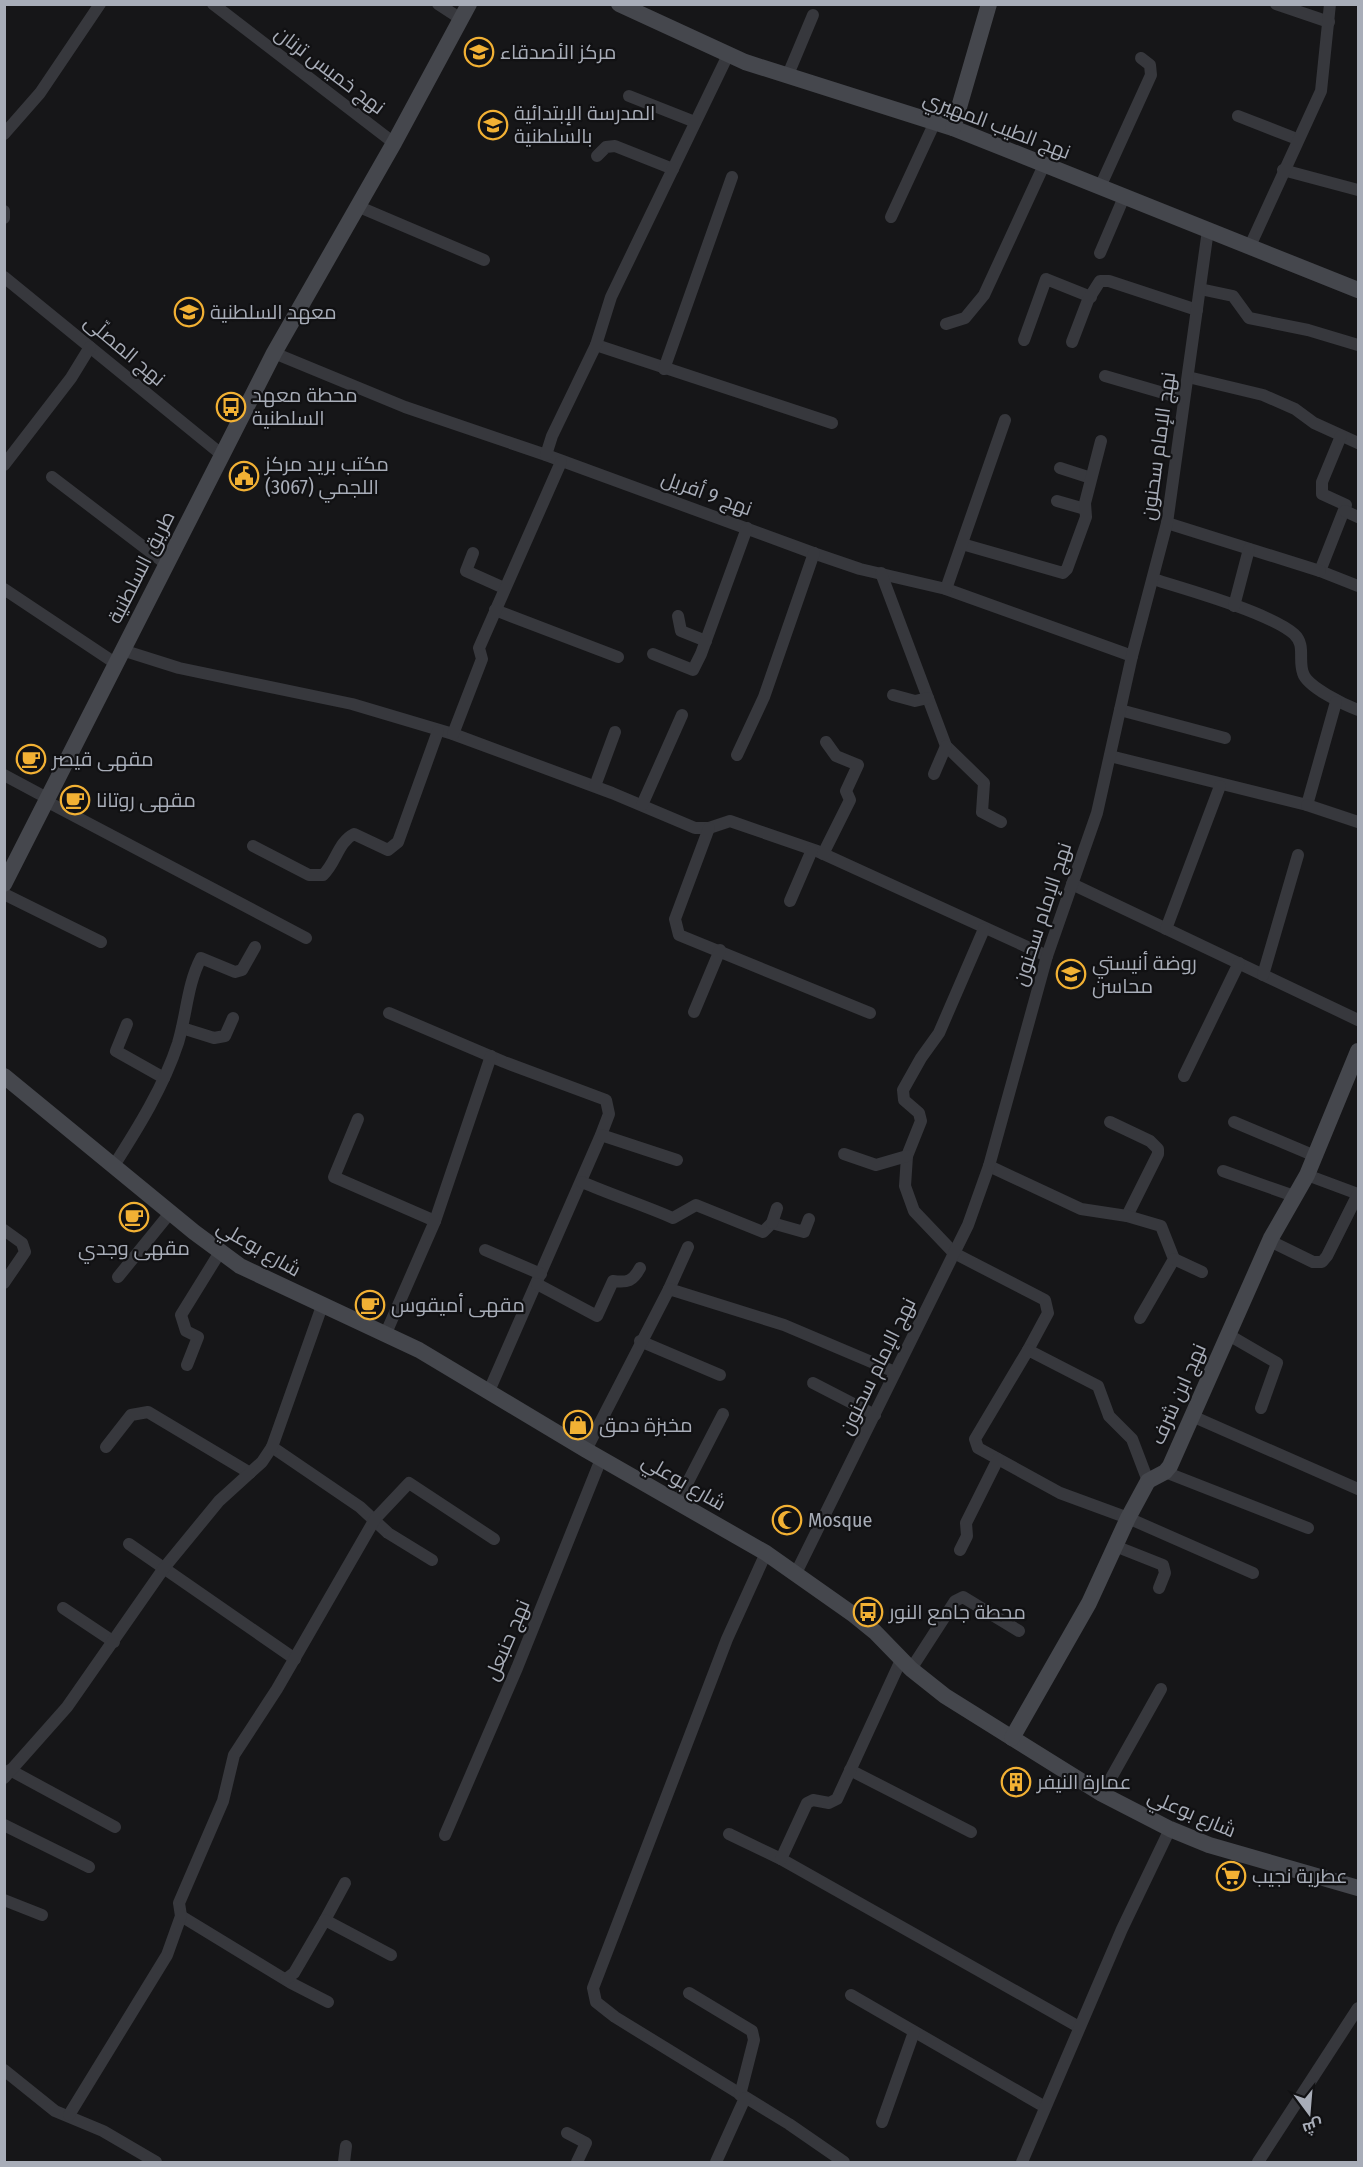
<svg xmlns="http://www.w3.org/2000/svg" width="1363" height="2167" viewBox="0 0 1363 2167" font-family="'Fira Sans Condensed',Cairo,sans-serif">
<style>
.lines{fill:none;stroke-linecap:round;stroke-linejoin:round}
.street{stroke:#37383d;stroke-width:12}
.secondary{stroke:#45474d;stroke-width:16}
.labels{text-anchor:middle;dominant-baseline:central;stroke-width:4.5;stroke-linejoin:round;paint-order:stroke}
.poi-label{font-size:20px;fill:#a8adb8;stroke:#111113;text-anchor:start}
.street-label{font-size:20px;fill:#a8adb8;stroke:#111113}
</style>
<rect width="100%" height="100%" fill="#161618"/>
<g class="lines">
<g class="street">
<path d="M 213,4 L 394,143"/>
<path d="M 438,4 L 461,19"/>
<path d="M 1276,4 L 1329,22"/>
<path d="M 787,77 L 813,15"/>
<path d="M 629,96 L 695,122"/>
<path d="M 1238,116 L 1297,139"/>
<path d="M 4,134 L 40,93 L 100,4"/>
<path d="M 597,156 L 606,147 L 615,146 L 673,169"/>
<path d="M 1283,170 L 1358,190"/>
<path d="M 1100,187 L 1151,75 L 1150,65 L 1141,58"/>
<path d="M 357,206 L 484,260"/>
<path d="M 4,211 L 4,218"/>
<path d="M 891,217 L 935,122"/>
<path d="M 1250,246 L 1321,91 L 1330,4"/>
<path d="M 1100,253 L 1124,197"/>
<path d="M 4,277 L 221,454"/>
<path d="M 1200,289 L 1233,296 L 1249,318 L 1308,330 L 1358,345"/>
<path d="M 946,324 L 965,318 L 984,295 L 1044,165"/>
<path d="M 1024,340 L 1046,279 L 1091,297"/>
<path d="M 1072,342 L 1088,300 L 1100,281 L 1109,281 L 1197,310"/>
<path d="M 596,345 L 832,423"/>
<path d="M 274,353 L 405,407 L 546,455 L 816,554 L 860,569 L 946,589 L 1132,656"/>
<path d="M 664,369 L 732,177"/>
<path d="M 1105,376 L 1184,399"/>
<path d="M 1188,377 L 1263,395 L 1295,409 L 1314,423 L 1358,443"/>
<path d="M 1341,436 L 1322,482 L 1322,494 L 1346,505 L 1320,571 L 1358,586"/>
<path d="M 546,455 L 552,436 L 596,345 L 611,297 L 728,55"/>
<path d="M 4,465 L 71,378 L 90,347"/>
<path d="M 1060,468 L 1091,478"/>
<path d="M 52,477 L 166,564"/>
<path d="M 1057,501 L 1085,509"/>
<path d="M 1345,511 L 1358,517"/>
<path d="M 1167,523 L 1320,571"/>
<path d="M 962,544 L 1063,573 L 1067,569 L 1086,517 L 1085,503 L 1101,441"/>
<path d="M 473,553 L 466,571 L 504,588"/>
<path d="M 881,573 L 946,746 L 984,783 L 982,812 L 1001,822"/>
<path d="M 1153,579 C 1186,589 1270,613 1294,634 C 1306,645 1298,659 1303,673 C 1307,687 1345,705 1358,710"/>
<path d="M 4,589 L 115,663"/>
<path d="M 946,589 L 1005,420"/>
<path d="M 1234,606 L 1249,549"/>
<path d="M 495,610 L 618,657"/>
<path d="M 678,616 L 681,631 L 706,641"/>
<path d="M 122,650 L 179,668 L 352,704 L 453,734 L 612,793 L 695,828 L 709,828 L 730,821 L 817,851 L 1047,956"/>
<path d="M 653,654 L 693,670 L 701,654 L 747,528"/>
<path d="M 893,695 L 915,701 L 928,698"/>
<path d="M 1120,710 L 1225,738"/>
<path d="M 453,734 L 482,659 L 479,648 L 561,462"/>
<path d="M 737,755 L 764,697 L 814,553"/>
<path d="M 1110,756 L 1307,805 L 1336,702"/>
<path d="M 934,774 L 946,746"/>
<path d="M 4,775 L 47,798"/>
<path d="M 595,786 L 615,732"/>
<path d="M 46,801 L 306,938"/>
<path d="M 642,805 L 682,715"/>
<path d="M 1307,805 L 1358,822"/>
<path d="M 709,828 L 675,919 L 679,935 L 870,1013"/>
<path d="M 253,846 L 309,875 L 323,875 C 336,863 338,842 354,834 L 388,850 L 398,842 L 438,731"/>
<path d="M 823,854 L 850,800 L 846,791 L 858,765 L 836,756 L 826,742"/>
<path d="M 1072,884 L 1358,1020"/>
<path d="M 4,894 L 101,942"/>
<path d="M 790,901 L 812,850"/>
<path d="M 984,929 L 939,1033 L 921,1058 L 903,1090 L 904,1100 L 919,1113 L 921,1121 L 907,1156 L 905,1186 L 914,1211 L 954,1253 L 1045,1300 L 1048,1313 L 1028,1350"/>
<path d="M 1166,929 L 1220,786"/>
<path d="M 1263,975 L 1298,855"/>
<path d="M 694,1012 L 720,950"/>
<path d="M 389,1013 L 504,1062 L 606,1100 L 609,1114 L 601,1135 L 489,1391"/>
<path d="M 127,1024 L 116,1051 L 164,1078"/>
<path d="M 182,1028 L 214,1038 L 225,1036 L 233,1018"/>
<path d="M 1184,1076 L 1239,963"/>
<path d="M 358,1119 L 334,1177 L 435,1221"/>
<path d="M 1110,1122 L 1150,1141 L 1158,1149 L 1158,1154 L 1127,1216"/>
<path d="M 1234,1122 L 1315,1156"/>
<path d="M 601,1135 L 677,1160"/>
<path d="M 844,1154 L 876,1165 L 907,1156"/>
<path d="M 989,1166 L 1081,1209 L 1127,1216 L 1161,1226 L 1174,1259 L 1140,1318"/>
<path d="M 113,1167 C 138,1128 164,1086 178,1043 C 187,1013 187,985 201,958 L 235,972 L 242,970 L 255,947"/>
<path d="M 1223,1171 L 1294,1196"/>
<path d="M 1307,1175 L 1358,1194"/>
<path d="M 582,1182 C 612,1195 643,1205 673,1218 L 696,1205 L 763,1232 L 772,1223 L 804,1232 L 809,1219"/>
<path d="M 772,1223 L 777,1208"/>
<path d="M 4,1230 L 22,1243 L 25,1252 L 4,1283"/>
<path d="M 1270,1241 L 1313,1262 L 1322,1262 L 1327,1256 L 1358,1194"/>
<path d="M 485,1250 L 541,1274"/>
<path d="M 1174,1259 L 1202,1272"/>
<path d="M 118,1277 L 170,1213"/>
<path d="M 537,1284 L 597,1316 L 613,1281 C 628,1283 633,1281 640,1268"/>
<path d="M 669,1289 L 688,1247"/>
<path d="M 386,1333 L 435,1221 L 491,1056"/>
<path d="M 1227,1334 L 1277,1363 L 1261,1408"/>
<path d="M 640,1341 L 720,1375"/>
<path d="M 187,1365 L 198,1337 L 186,1331 L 181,1315 L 220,1252"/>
<path d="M 813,1383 L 875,1415"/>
<path d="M 1192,1416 L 1358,1489"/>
<path d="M 106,1447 L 131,1415 L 148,1412 L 250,1473"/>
<path d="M 272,1447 L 360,1507 L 388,1533 L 432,1560"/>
<path d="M 586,1450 L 669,1289 L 784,1325 L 895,1372"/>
<path d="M 1165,1472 L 1308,1528"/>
<path d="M 1148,1481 L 1132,1439 L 1109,1416 L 1098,1386 L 1028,1350 L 975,1439 L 978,1448 L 1060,1493 L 1128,1518 L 1253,1573"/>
<path d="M 677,1503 L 723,1414"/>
<path d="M 129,1544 L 295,1659"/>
<path d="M 1115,1546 L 1163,1565 L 1165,1573 L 1159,1588"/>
<path d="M 960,1550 L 967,1536 L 966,1523 L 998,1459"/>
<path d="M 766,1553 L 727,1639 L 593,1988 L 596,2002 L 615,2017 L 789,2124 L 844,2162"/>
<path d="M 796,1573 L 968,1225 L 989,1166 L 1047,956 L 1097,813 L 1132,656 L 1167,523 L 1208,230"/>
<path d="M 63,1608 L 114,1642"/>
<path d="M 911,1669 L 955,1601 L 963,1597 L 1019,1631"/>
<path d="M 10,1770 L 115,1827"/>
<path d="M 850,1770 L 971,1832"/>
<path d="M 4,1778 L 67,1707 L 164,1568 L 219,1501 L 262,1462 L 272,1447 L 322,1306"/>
<path d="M 1102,1794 L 1161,1689"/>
<path d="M 4,1825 L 89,1867"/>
<path d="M 729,1834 L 781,1859 L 1079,2027"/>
<path d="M 445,1835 L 517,1668 L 601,1459"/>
<path d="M 781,1859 L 807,1803 L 813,1800 L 829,1803 L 837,1799 L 901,1660"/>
<path d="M 4,1900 L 42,1915"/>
<path d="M 181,1916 L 291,1983 L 328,2002"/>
<path d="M 325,1920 L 345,1883"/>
<path d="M 286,1979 L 294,1973 L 325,1920 L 391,1955"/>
<path d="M 689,1993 L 752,2031 L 754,2040 L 740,2095"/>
<path d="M 851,1995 L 1045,2107"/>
<path d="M 4,2070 L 55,2111 L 103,2131 L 156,2162"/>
<path d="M 69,2115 L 167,1955 L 181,1916 L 179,1903 L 223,1801 L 234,1755 L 277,1689 L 375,1519 L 409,1483 L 494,1539"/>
<path d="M 882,2122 L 914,2032"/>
<path d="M 567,2133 L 586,2143 L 577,2162"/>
<path d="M 344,2162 L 346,2146"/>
<path d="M 716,2162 L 745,2098"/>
<path d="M 1022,2162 L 1122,1929 L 1170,1829"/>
<path d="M 1258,2162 L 1358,2008"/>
</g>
<g class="secondary">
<path d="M 619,4 L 745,62 L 953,128 L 1358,290"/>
<path d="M 953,128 L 989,4"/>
<path d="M 4,884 L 274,353 L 394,143 L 469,4"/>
<path d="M 4,1076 L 194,1232 L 240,1266 L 419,1350 L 586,1450 L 766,1553 L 854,1615 L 875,1632 L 911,1669 L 945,1696 L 1102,1794 L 1170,1829 L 1209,1845 L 1358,1888"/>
<path d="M 1012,1738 L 1089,1603 L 1128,1518 L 1148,1481 L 1165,1472 L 1170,1466 L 1271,1238 L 1307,1175 L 1358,1051"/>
</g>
</g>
<defs>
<g id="school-ring" transform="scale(1.5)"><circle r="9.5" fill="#111113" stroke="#f2b134" stroke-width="1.5"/><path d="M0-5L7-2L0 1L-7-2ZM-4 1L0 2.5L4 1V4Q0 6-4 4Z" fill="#f2b134"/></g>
<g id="bus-ring" transform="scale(1.5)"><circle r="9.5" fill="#111113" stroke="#f2b134" stroke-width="1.5"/><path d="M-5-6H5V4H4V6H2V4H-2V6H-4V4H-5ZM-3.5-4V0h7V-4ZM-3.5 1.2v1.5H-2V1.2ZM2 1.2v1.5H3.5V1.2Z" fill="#f2b134"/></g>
<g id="civic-ring" transform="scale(1.5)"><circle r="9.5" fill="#111113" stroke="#f2b134" stroke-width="1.5"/><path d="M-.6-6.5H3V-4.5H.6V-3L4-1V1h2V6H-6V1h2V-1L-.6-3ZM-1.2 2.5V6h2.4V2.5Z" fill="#f2b134"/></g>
<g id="cafe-ring" transform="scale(1.5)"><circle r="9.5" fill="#111113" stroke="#f2b134" stroke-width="1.5"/><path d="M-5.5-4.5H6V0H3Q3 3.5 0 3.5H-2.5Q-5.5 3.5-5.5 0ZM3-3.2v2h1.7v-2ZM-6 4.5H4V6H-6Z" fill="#f2b134"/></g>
<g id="shop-ring" transform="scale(1.5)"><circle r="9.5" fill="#111113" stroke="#f2b134" stroke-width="1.5"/><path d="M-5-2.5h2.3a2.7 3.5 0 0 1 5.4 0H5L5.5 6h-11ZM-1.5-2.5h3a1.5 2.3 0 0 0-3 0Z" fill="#f2b134"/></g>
<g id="mosque-ring" transform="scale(1.5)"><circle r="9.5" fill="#111113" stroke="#f2b134" stroke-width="1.5"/><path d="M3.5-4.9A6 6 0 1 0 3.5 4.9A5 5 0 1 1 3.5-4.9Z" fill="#f2b134"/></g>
<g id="building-ring" transform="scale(1.5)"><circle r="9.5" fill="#111113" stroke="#f2b134" stroke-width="1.5"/><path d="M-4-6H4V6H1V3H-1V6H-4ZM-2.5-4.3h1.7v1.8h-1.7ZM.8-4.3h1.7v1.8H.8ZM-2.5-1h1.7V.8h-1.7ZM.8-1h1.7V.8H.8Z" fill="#f2b134"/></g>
<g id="supermarket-ring" transform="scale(1.5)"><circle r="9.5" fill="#111113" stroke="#f2b134" stroke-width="1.5"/><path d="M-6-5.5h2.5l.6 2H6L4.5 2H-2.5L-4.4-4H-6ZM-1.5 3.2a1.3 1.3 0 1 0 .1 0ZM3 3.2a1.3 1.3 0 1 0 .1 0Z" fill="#f2b134"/></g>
</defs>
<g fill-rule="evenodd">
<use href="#school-ring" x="479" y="52"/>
<use href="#school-ring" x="493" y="125"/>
<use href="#school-ring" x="189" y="312"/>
<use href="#bus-ring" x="231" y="407"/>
<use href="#civic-ring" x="244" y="476"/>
<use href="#cafe-ring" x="31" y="759"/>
<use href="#cafe-ring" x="75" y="800"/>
<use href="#school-ring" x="1071" y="974"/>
<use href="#cafe-ring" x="134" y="1217"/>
<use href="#cafe-ring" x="370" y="1305"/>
<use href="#shop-ring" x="578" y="1425"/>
<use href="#mosque-ring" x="787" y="1520"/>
<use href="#bus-ring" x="868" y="1612"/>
<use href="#building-ring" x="1016" y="1782"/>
<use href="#supermarket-ring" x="1231" y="1876"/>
</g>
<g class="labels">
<g class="poi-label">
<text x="500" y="52">مركز الأصدقاء</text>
<text x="514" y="113">المدرسة الإبتدائية<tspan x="514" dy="23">بالسلطنية</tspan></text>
<text x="210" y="312">معهد السلطنية</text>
<text x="252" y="395">محطة معهد<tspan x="252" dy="23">السلطنية</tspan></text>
<text x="265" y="464">مكتب بريد مركز<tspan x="265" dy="23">اللجمي (3067)</tspan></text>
<text x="52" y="759">مقهى قيصر</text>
<text x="96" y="800">مقهى روتانا</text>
<text x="1092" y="963">روضة أنيستي<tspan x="1092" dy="23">محاسن</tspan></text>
<text x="134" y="1248" text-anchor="middle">مقهى وجدي</text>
<text x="391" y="1305">مقهى أميقوس</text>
<text x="599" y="1425">مخبزة دمق</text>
<text x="808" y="1520">Mosque</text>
<text x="889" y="1612">محطة جامع النور</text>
<text x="1037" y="1782">عمارة النيفر</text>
<text x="1252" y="1876">عطرية نجيب</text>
</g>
<g class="street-label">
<text transform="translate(330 70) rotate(37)">نهج خميس ترنان</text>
<text transform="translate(997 125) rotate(21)">نهج الطيب المهيري</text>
<text transform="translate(125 350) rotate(40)">نهج المصلّى</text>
<text transform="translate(1158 446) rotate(-82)">نهج الإمام سحنون</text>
<text transform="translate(707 493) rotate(20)">نهج 9 أفريل</text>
<text transform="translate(141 567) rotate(-63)">طريق السلطنية</text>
<text transform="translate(1042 914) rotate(-72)">نهج الإمام سحنون</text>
<text transform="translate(259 1248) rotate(30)">شارع بوعلي</text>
<text transform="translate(877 1366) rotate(-64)">نهج الإمام سحنون</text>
<text transform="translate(1178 1394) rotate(-66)">نهج ابن شرف</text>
<text transform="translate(684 1482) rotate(30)">شارع بوعلي</text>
<text transform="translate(507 1640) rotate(-67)">نهج حنبعل</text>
<text transform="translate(1192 1813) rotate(23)">شارع بوعلي</text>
</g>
</g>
<rect width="1363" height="2167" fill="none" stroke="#a8adb8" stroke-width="12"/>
<g transform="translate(1309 2113) rotate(164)" stroke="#111113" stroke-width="4.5" paint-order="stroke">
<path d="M0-4.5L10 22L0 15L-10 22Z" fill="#a8adb8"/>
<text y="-9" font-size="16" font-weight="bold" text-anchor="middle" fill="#a8adb8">ش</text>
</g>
</svg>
